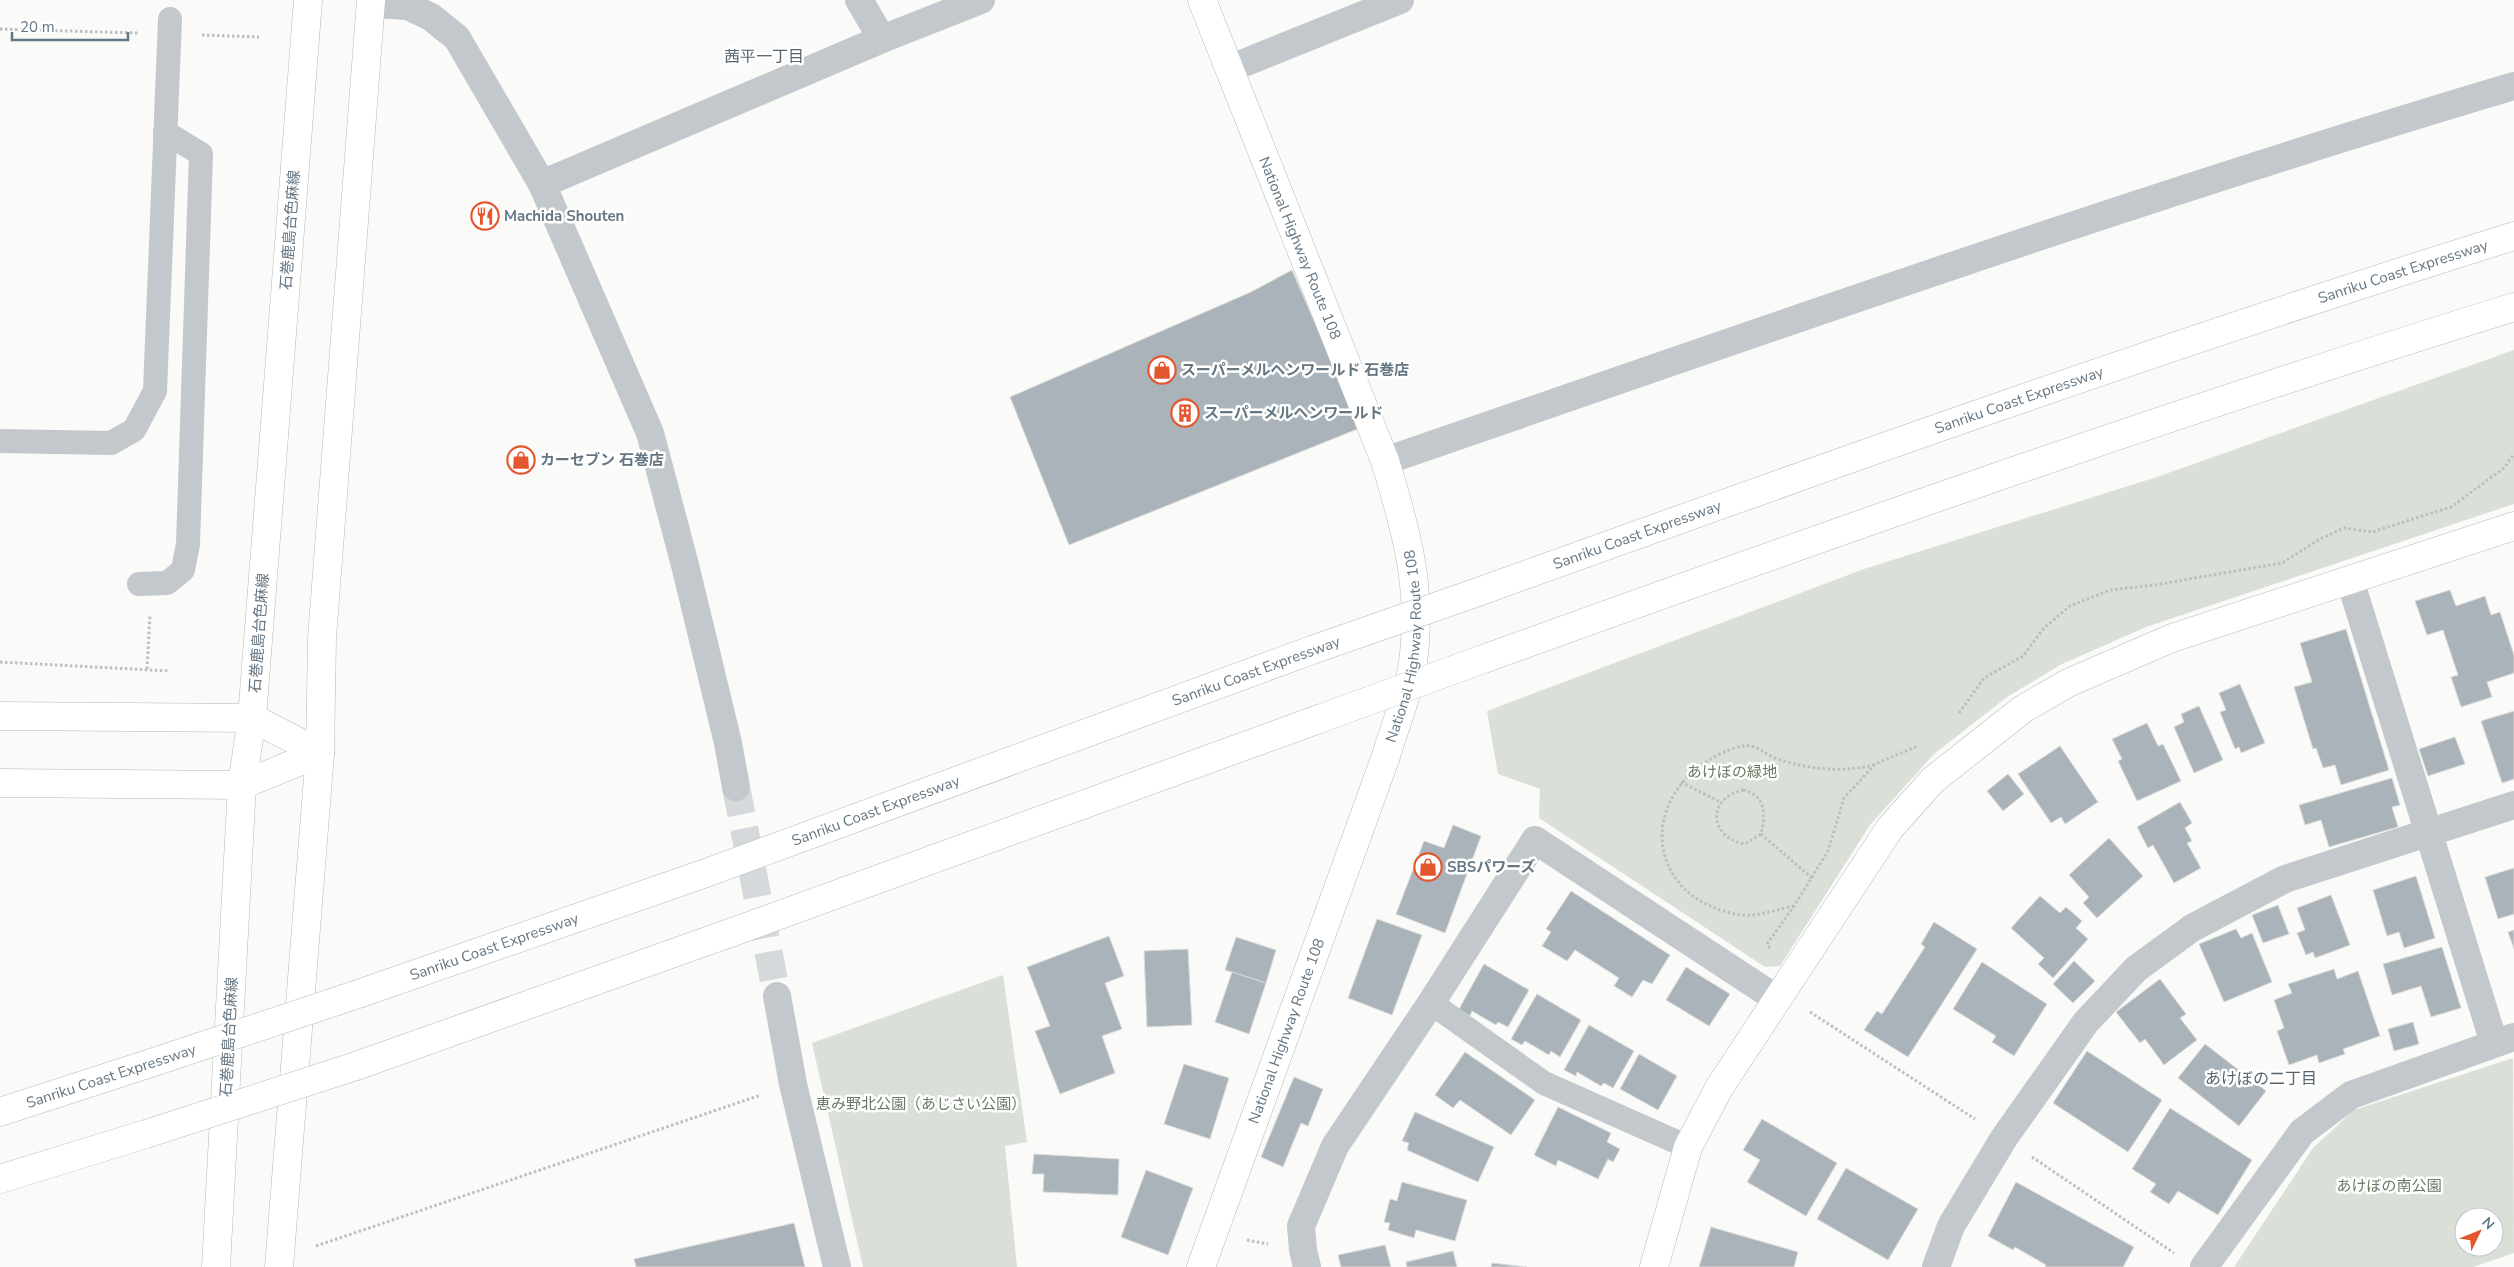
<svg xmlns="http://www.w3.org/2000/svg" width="2514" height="1267" viewBox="0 0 2514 1267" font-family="'Nunito Sans','Noto Sans JP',sans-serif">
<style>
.green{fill:#dadfd7;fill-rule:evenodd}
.building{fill:#aab3b9;stroke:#dcdcda}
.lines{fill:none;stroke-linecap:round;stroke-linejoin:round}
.street-tunnel{stroke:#d5d9db;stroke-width:28;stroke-dasharray:28 14;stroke-linecap:butt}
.secondary-casing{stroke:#b3babf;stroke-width:29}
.primary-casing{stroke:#b5babe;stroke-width:29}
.highway-casing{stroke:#b4b9bd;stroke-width:29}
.path{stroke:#bbbfc2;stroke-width:3;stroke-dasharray:2.5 2.5;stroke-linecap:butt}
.lane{stroke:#c3c8cc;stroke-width:24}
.street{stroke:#c3c8cc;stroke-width:28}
.secondary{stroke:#fff;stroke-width:28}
.primary{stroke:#fff;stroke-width:28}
.highway{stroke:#fff;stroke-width:28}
.highway-bridge-casing{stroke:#b4b9bd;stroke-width:29;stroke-linecap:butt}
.highway-bridge{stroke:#fff;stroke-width:28}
.labels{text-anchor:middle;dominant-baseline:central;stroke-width:5;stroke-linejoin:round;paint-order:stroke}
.poi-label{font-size:15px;font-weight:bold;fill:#657683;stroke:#fff;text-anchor:start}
.street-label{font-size:15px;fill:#657683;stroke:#fff}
.park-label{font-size:15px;fill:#687a64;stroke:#fff}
.neighbourhood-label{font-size:16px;fill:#57646e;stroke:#fff}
</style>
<rect width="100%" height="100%" fill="#fafaf8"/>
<g class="green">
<path d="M 2514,350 L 2514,504 L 2146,627 L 2062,664 L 2007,697 L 1934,754 L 1870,825 L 1780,966 L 1765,967 L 1539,818 L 1540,789 L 1498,774 L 1487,711 L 1864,569 L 2157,477 Z"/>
<path d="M 1003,975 L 1027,1142 L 1005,1146 L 1017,1267 L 863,1267 L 812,1043 Z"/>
<path d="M 2513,1058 L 2514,1253 L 2473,1267 L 2234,1267 L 2313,1148 L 2354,1110 ZM 2464,1217 L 2494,1217 L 2494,1247 L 2464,1247 Z"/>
</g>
<g class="building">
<path d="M 1292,270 L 1360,428 L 1069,545 L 1010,397 L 1251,292 Z"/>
<path d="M 2450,590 L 2456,606 L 2485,596 L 2491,615 L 2500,612 L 2514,655 L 2514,673 L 2487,682 L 2492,697 L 2461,707 L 2451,677 L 2458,675 L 2443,630 L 2427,635 L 2415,601 Z"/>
<path d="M 2346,629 L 2389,770 L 2341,785 L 2335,765 L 2323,768 L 2316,748 L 2313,749 L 2294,687 L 2312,682 L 2300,643 Z"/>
<path d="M 2240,684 L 2265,743 L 2241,753 L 2239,747 L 2235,749 L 2220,712 L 2226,710 L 2219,693 Z"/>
<path d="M 2199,706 L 2223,760 L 2194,773 L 2174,727 L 2184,722 L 2181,714 Z"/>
<path d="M 2514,711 L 2514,779 L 2502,783 L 2481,721 Z"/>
<path d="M 2147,723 L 2158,746 L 2163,744 L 2181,781 L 2137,801 L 2118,761 L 2122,759 L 2112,739 Z"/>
<path d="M 2455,737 L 2465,764 L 2428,776 L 2419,749 Z"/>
<path d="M 2060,746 L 2098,802 L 2065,824 L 2061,817 L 2051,823 L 2018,774 Z"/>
<path d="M 2008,774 L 2024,794 L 2003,811 L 1987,791 Z"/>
<path d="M 2392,778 L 2400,805 L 2392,807 L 2398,827 L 2329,847 L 2321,820 L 2305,825 L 2299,805 Z"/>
<path d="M 2180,802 L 2192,823 L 2185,828 L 2192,841 L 2187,843 L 2201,868 L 2174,883 L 2153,845 L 2148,848 L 2137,827 Z"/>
<path d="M 1453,825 L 1481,836 L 1445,933 L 1396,914 L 1424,841 L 1444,848 Z"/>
<path d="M 2109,838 L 2143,876 L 2097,918 L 2083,903 L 2089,897 L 2069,875 Z"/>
<path d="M 2514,868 L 2514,914 L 2498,919 L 2485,877 Z"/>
<path d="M 2416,876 L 2435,938 L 2404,948 L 2399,932 L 2387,936 L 2373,890 Z"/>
<path d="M 1571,891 L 1670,955 L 1652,984 L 1643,980 L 1632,997 L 1614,986 L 1619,978 L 1575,950 L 1567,961 L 1542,946 L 1551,932 L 1546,929 Z"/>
<path d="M 2331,895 L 2350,945 L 2315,958 L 2313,952 L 2306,955 L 2297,933 L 2305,930 L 2297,908 Z"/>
<path d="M 2040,896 L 2060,913 L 2066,907 L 2082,921 L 2076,928 L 2088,939 L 2053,978 L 2038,964 L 2044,958 L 2011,928 Z"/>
<path d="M 2278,905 L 2289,934 L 2263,943 L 2252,915 Z"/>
<path d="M 1377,919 L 1422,935 L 1392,1015 L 1348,998 Z"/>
<path d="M 1934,922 L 1977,949 L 1908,1057 L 1864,1030 L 1877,1011 L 1882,1014 L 1925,947 L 1921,944 Z"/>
<path d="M 2236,929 L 2241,938 L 2252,933 L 2272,982 L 2224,1002 L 2199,944 Z"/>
<path d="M 2514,930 L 2514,949 L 2508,932 Z"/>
<path d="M 1109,936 L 1124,976 L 1105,983 L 1122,1029 L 1102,1036 L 1115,1073 L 1060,1094 L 1035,1031 L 1050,1026 L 1027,967 Z"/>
<path d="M 1236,937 L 1276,950 L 1266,983 L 1225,970 Z"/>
<path d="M 2442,947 L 2461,1008 L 2431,1017 L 2421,986 L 2392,995 L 2383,964 Z"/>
<path d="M 1188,949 L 1192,1025 L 1147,1027 L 1144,951 Z"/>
<path d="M 2074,961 L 2095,981 L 2073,1003 L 2053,984 Z"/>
<path d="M 1982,962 L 2047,1004 L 2014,1056 L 1992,1042 L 1996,1036 L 1953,1009 Z"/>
<path d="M 1484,964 L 1529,990 L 1508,1027 L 1498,1022 L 1496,1025 L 1472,1011 L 1470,1016 L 1459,1009 Z"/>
<path d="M 1686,967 L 1730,994 L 1709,1026 L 1666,1000 Z"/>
<path d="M 2334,969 L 2337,979 L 2358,971 L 2380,1036 L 2343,1049 L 2345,1054 L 2319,1063 L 2317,1055 L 2289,1065 L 2277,1031 L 2284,1028 L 2274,1000 L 2292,993 L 2288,984 Z"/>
<path d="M 1232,972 L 1266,983 L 1249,1034 L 1215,1022 Z"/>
<path d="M 2160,979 L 2186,1014 L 2180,1018 L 2197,1040 L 2164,1065 L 2145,1039 L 2140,1043 L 2116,1012 Z"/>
<path d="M 1537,994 L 1581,1020 L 1560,1057 L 1551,1051 L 1549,1055 L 1525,1041 L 1522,1045 L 1511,1039 Z"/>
<path d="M 2413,1022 L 2419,1044 L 2394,1051 L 2388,1029 Z"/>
<path d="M 1589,1025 L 1634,1051 L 1613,1088 L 1604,1083 L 1601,1086 L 1577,1072 L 1576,1076 L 1564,1070 Z"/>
<path d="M 2205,1044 L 2266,1091 L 2239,1126 L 2178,1078 Z"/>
<path d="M 2087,1051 L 2162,1100 L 2128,1152 L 2053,1103 Z"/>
<path d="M 1465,1052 L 1535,1100 L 1511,1135 L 1460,1100 L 1453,1108 L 1435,1095 Z"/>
<path d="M 1639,1054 L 1677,1076 L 1658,1110 L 1620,1089 Z"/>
<path d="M 1184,1064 L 1229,1078 L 1210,1139 L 1164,1124 Z"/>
<path d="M 1294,1077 L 1323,1089 L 1308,1126 L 1301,1123 L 1283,1167 L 1261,1157 Z"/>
<path d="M 1558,1107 L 1611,1133 L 1607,1142 L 1620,1149 L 1613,1162 L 1608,1159 L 1598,1179 L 1558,1160 L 1556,1166 L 1534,1155 Z"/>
<path d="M 2170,1108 L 2252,1160 L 2218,1215 L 2178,1191 L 2169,1204 L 2150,1192 L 2156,1184 L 2132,1169 Z"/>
<path d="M 1415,1112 L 1494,1147 L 1478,1182 L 1407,1150 L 1409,1143 L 1402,1141 Z"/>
<path d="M 1762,1119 L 1837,1163 L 1806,1216 L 1747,1182 L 1760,1160 L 1743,1150 Z"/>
<path d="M 1034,1154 L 1119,1159 L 1118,1195 L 1043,1192 L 1044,1174 L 1032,1174 Z"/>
<path d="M 1846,1168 L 1918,1209 L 1888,1260 L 1817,1219 Z"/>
<path d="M 1146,1170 L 1193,1188 L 1168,1255 L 1121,1237 Z"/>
<path d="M 1402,1182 L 1467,1200 L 1455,1241 L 1416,1230 L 1414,1238 L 1388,1230 L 1390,1223 L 1384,1222 L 1390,1199 L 1397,1201 Z"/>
<path d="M 2016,1182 L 2134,1247 L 2123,1267 L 2045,1267 L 2046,1265 L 2015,1247 L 2013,1250 L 1988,1236 Z"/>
<path d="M 794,1223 L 805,1267 L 636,1267 L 634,1259 Z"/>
<path d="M 1711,1227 L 1798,1252 L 1794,1267 L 1699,1267 Z"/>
<path d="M 1385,1245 L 1391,1267 L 1341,1267 L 1338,1255 Z"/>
<path d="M 1453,1251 L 1457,1267 L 1407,1267 L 1406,1262 Z"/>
<path d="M 1492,1263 L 1527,1267 L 1491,1267 Z"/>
</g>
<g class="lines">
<path class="street-tunnel" d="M 736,787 L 777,996"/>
<g class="secondary-casing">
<path id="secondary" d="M 1654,1267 L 1688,1147 L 1719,1088 L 1890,828 L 1933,780 L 2023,709 L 2068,683 L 2172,638 L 2514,526"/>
</g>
<g class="primary-casing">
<g id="primary">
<path d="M 216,1267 L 242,785 L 252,718 L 308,0"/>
<path d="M 279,1267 L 320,753 L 322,638 L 371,0"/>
</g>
</g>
<g class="highway-casing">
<g id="highway">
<path id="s1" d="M 1478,592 C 1822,468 2165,345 2514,236"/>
<path d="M 1486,658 C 1827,535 2168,414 2514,307"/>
<path d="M 0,716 L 252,718 L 320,753"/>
<path d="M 0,783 L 242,785 L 320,753"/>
<path id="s2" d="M 361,993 L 706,873 L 1312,650"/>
<path d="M 356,1066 L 730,933 L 1319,719"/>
<path d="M 0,1112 L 154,1062"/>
<path d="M 0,1179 L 146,1134"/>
<path id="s3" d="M 1201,1267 L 1386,756 C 1394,728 1407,698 1412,669 C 1424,593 1407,532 1385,461 L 1202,0"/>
</g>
</g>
<g class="path">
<path d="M 0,29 L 138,33"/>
<path d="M 202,35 L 259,37"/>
<path d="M 0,662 L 170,671"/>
<path d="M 147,669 L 150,615"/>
<path d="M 1959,713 L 1984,678 L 2023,656 L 2044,628 L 2070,606 L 2110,590 L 2154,585 L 2282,563 L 2320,539 L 2344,528 L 2372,532 L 2451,507 L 2504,468 L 2514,454"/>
<path d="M 1681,782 L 1720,802"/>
<path d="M 1743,790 C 1766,795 1766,815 1761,834 L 1745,844 C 1710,838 1705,799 1743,790 Z"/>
<path d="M 1761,834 L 1812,878"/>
<path d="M 1794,906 C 1778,909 1757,917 1741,915 C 1644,900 1635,794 1722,753 C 1760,736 1754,753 1784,761 C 1814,770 1844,772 1874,765"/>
<path d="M 1770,948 L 1767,944 L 1794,906 L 1828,851 L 1844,798 L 1875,764 L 1918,746"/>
<path d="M 1810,1012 L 1975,1119"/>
<path d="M 2032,1157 L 2174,1253"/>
<path d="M 1247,1240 L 1268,1244"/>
<path d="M 316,1246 L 761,1095"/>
</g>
<g class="lane">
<path d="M 0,441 L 111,443 L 134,430 L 155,391 L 170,19"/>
<path d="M 139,584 L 167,583 L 183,570 L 188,544 L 201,154 L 165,132"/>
<path d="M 1431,1003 L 1544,1083 L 1688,1147"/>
</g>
<g class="street">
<path d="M 859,0 L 882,39"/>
<path d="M 371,4 L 408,6 L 431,17 L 457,38 L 542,184 L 650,433 L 685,565 L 728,743 L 736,787"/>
<path d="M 1229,69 L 1400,0"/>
<path d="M 542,184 L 882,39 L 981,0"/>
<path d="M 1385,461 C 1760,332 2134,199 2514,86"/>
<path d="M 2350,580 L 2494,1043"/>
<path d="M 777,996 L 793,1084 L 837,1267"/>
<path d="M 1307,1267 L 1303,1250 L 1301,1226 L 1335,1146 L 1431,1003 L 1535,840 L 1777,999"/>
<path d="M 1936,1267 L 1951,1226 L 2004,1138 L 2086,1022 L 2136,969 L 2192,928 L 2285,879 L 2514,805"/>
<path d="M 2204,1267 L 2302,1132 L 2351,1095 L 2514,1037"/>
</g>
<use href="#secondary" class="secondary"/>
<use href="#primary" class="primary"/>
<use href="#highway" class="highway"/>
<g class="highway-bridge-casing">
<g id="highway-bridge">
<path d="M 1312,650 L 1478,592"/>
<path d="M 1319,719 L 1486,658"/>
<path d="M 154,1062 L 361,993"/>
<path d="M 146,1134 L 356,1066"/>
</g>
</g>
<use href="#highway-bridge" class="highway-bridge"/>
</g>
<defs>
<g id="restaurant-ring" transform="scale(1.4375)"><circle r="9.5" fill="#fff" stroke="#e4572e" stroke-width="1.5"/><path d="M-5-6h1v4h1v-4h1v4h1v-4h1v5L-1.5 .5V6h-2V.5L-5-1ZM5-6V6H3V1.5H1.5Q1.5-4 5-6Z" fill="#e4572e"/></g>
<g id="shop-ring" transform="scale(1.4375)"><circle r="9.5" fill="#fff" stroke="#e4572e" stroke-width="1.5"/><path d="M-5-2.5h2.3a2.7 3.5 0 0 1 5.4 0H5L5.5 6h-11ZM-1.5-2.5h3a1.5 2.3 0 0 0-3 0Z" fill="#e4572e"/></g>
<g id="building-ring" transform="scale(1.4375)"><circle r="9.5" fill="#fff" stroke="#e4572e" stroke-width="1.5"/><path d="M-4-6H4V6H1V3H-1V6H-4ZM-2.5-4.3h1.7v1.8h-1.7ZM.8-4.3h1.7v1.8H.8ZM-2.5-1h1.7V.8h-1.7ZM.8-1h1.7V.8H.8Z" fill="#e4572e"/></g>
</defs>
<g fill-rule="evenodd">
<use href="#restaurant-ring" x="485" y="216"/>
<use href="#shop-ring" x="1162" y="370"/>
<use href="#building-ring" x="1185" y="413"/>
<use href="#shop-ring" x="521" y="460"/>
<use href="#shop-ring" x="1428" y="867"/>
</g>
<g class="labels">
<g class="poi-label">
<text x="504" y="216">Machida Shouten</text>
<text x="1181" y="370">スーパーメルヘンワールド 石巻店</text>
<text x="1204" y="413">スーパーメルヘンワールド</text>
<text x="540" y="460">カーセブン 石巻店</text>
<text x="1447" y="867">SBSパワーズ</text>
</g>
<g class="street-label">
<text transform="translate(290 230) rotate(-86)">石巻鹿島台色麻線</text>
<text transform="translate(1300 248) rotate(68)">National Highway Route 108</text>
<text stroke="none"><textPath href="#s1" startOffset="979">Sanriku Coast Expressway</textPath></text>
<text stroke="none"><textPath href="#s1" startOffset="574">Sanriku Coast Expressway</textPath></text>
<text stroke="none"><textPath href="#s1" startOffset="169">Sanriku Coast Expressway</textPath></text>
<text transform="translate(259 633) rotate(-86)">石巻鹿島台色麻線</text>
<text stroke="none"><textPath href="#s3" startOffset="656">National Highway Route 108</textPath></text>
<text transform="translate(1256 671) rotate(-20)">Sanriku Coast Expressway</text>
<text stroke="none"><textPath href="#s2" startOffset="546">Sanriku Coast Expressway</textPath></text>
<text stroke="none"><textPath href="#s2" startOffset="141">Sanriku Coast Expressway</textPath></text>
<text stroke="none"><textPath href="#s3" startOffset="251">National Highway Route 108</textPath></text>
<text transform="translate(229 1037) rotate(-87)">石巻鹿島台色麻線</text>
<text transform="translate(111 1076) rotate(-18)">Sanriku Coast Expressway</text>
</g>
<g class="park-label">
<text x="1732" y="772">あけぼの緑地</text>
<text x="921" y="1104">恵み野北公園（あじさい公園）</text>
<text x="2389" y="1186">あけぼの南公園</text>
</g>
<g class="neighbourhood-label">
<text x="764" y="57">茜平一丁目</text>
<text x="2261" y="1079">あけぼの二丁目</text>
</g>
</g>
<g transform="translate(2479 1232) rotate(47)"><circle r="24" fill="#ffffff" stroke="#c1c8cd"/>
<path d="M0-4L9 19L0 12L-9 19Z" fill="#e4572e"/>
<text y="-8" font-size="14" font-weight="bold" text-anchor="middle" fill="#657683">N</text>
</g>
<path d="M12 32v8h116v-8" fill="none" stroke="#657683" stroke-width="2.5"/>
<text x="20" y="32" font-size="15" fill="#657683" stroke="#ffffff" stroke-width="4" paint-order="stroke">20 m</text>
</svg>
